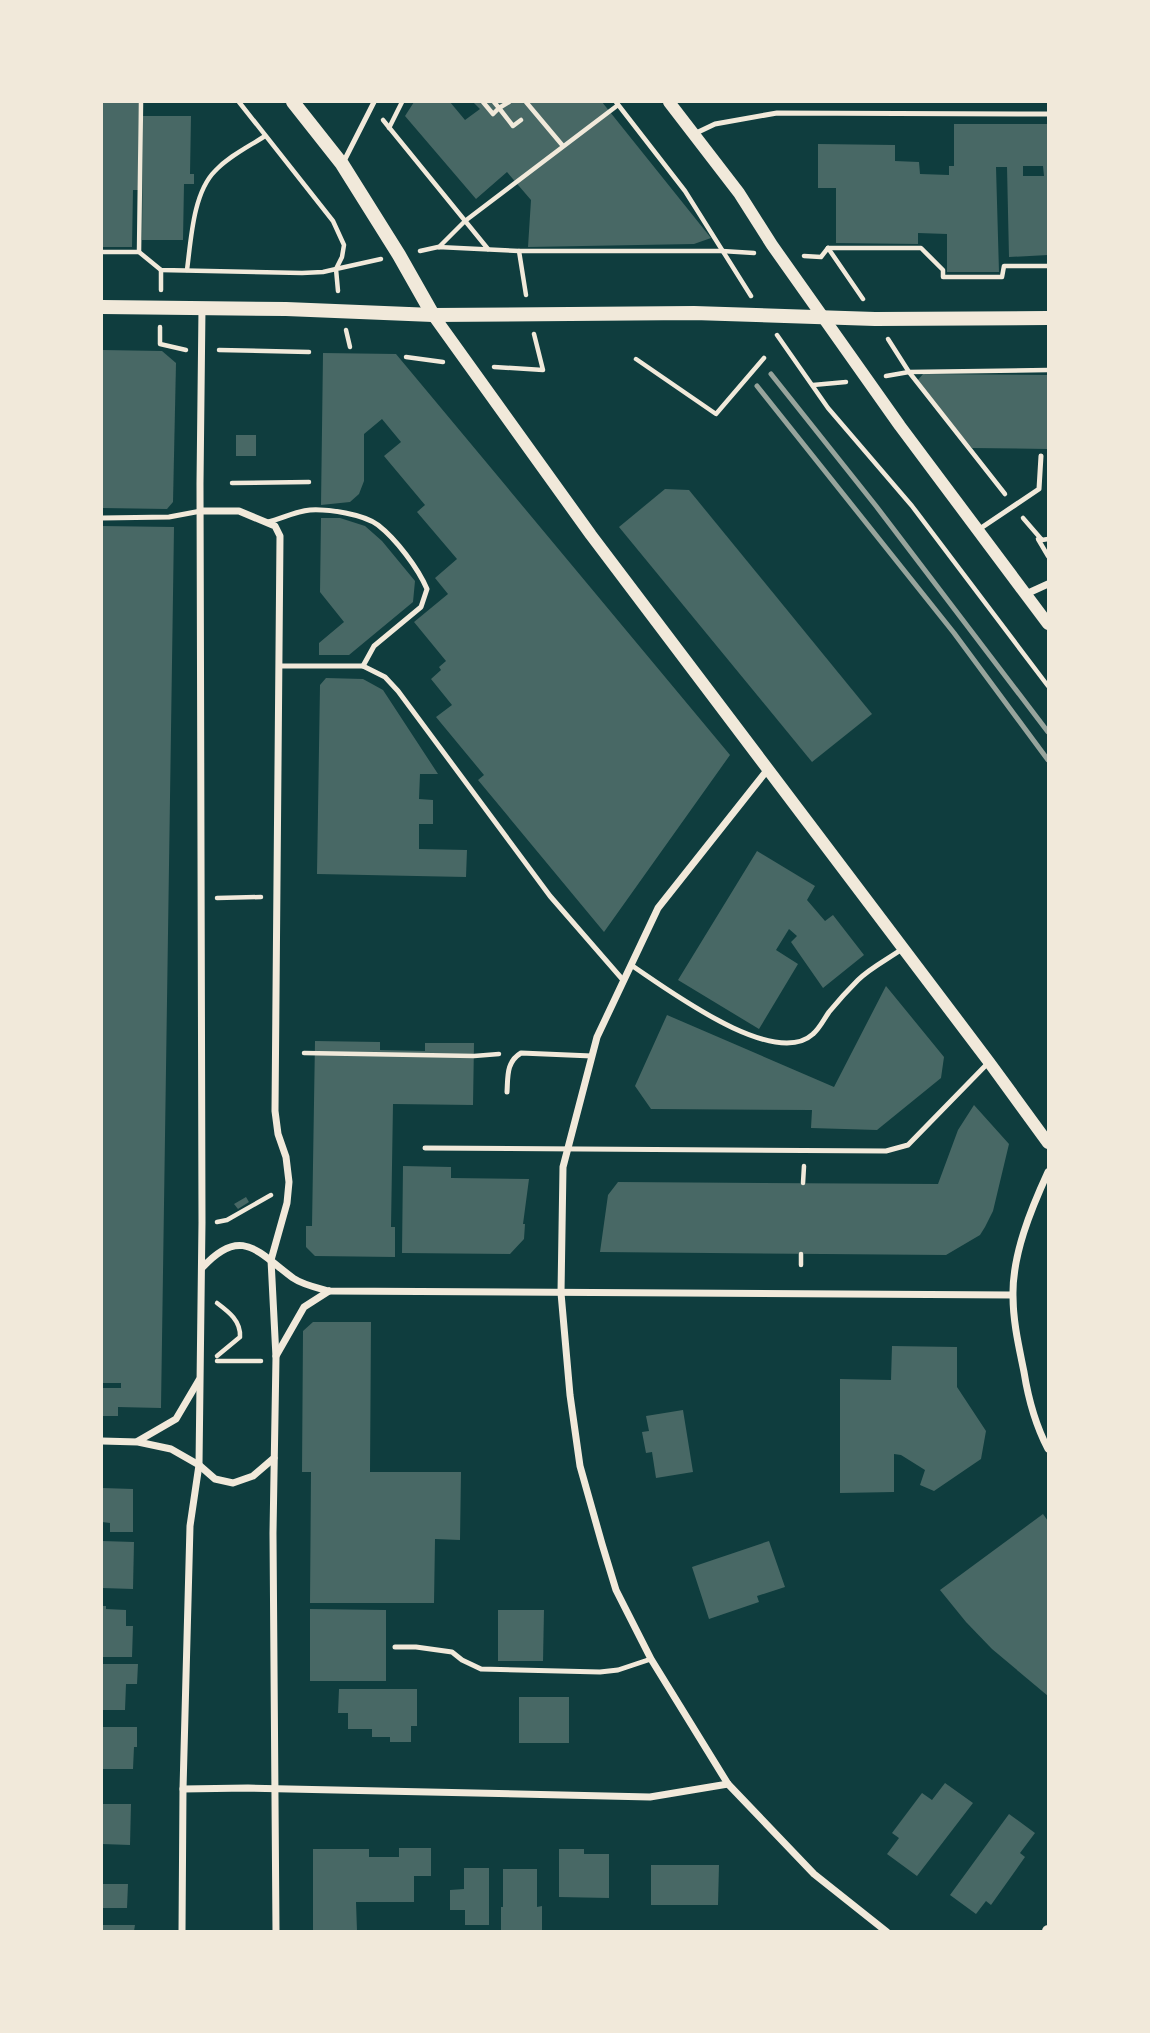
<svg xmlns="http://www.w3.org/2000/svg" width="1150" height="2033" viewBox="0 0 1150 2033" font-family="'DM Sans',sans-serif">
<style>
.building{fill:#486865;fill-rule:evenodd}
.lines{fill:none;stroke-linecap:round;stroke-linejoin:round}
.path{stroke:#f1e9da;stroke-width:4.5}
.service{stroke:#f1e9da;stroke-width:5}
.minor{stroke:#f1e9da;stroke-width:7}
.tertiary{stroke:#f1e9da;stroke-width:12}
.secondary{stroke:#f1e9da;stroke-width:14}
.rail{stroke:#97a49c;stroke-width:5}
</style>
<rect width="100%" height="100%" fill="#0f3d3e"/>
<g class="building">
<path d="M 102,102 L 139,102 L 138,190 L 133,190 L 132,247 L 102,247 Z"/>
<path d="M 414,102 L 450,102 L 465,120 L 480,109 L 473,102 L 602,102 L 711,238 L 694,244 L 528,247 L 531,200 L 507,172 L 476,199 L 405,116 Z"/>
<path d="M 143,116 L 191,116 L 190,174 L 194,174 L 194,184 L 184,184 L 183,240 L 142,240 Z"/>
<path d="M 954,124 L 1048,124 L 1048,255 L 1009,257 L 1007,167 L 996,167 L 999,272 L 947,272 L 947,234 L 918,233 L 918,244 L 836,243 L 836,188 L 818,188 L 818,144 L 895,145 L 895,161 L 919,162 L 920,174 L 949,175 L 949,166 L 954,166 ZM 1023,166 L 1043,166 L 1044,176 L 1023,176 Z"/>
<path d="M 102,350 L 162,351 L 176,363 L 173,502 L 167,509 L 102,508 Z"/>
<path d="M 323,353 L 396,354 L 730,755 L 604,932 L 478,780 L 484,775 L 436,717 L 452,705 L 431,679 L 441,670 L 439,667 L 446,661 L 414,622 L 448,594 L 435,578 L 457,559 L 417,512 L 425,505 L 384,456 L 401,442 L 382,419 L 364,434 L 364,481 L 359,494 L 350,502 L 321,505 Z"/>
<path d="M 923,374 L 1048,375 L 1048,449 L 972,448 L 917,381 Z"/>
<rect x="236" y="435" width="20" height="21"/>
<path d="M 665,489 L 689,490 L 872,714 L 812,762 L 619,527 Z"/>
<path d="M 321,518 L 340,518 L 365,526 L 382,541 L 415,581 L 413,602 L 349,655 L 319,655 L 319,643 L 344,622 L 320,592 Z"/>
<path d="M 102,526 L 174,527 L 161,1408 L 118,1407 L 118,1416 L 102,1416 L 102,1388 L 121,1388 L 121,1383 L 102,1383 Z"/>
<path d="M 326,678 L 363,679 L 383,690 L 438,774 L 420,774 L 419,799 L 433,800 L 433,824 L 419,824 L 419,849 L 467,850 L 466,877 L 317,874 L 320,685 Z"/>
<path d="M 757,851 L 815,886 L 807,900 L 825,921 L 833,915 L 864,955 L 823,988 L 791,942 L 797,936 L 789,929 L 776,950 L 798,964 L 759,1029 L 678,980 Z"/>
<path d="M 886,986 L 944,1057 L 941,1078 L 877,1130 L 811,1128 L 812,1110 L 651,1109 L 635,1086 L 667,1015 L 834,1087 Z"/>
<path d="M 315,1041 L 380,1042 L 380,1050 L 425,1051 L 425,1043 L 474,1043 L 473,1105 L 393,1104 L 391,1227 L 395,1227 L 395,1257 L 315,1256 L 306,1247 L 306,1226 L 312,1226 Z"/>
<path d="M 974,1105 L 1009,1144 L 993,1211 L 985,1227 L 980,1235 L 946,1255 L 600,1252 L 608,1195 L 618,1182 L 938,1184 L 958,1130 Z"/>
<path d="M 403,1166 L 451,1167 L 451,1178 L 529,1179 L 523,1224 L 525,1224 L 524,1239 L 510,1254 L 402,1253 Z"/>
<path d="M 246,1197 L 249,1202 L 238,1209 L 234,1204 Z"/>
<path d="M 313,1322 L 371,1322 L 370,1472 L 461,1472 L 460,1540 L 435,1539 L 434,1603 L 310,1603 L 311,1472 L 302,1472 L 303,1331 Z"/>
<path d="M 892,1346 L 957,1347 L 957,1387 L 986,1431 L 981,1459 L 934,1491 L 920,1485 L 925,1470 L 901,1455 L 894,1454 L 894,1492 L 840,1493 L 840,1379 L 891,1380 Z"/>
<path d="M 683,1410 L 693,1472 L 656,1478 L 652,1452 L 646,1453 L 642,1432 L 649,1431 L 646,1416 Z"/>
<path d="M 102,1488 L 133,1489 L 133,1532 L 110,1532 L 110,1523 L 102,1522 Z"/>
<path d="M 1043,1514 L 1048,1521 L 1048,1696 L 992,1649 L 966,1622 L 940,1590 Z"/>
<path d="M 102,1541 L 134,1542 L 133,1589 L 102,1588 Z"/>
<path d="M 769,1541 L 785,1587 L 757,1596 L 759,1602 L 709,1619 L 692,1567 Z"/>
<path d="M 102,1606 L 106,1606 L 106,1609 L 126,1610 L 126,1626 L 133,1626 L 132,1657 L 102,1657 Z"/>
<path d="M 310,1609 L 386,1610 L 386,1681 L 310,1681 Z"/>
<path d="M 498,1610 L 544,1610 L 543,1661 L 498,1661 Z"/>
<path d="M 102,1664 L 138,1664 L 137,1684 L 126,1684 L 125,1710 L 102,1710 Z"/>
<path d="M 339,1689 L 417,1689 L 417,1726 L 411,1726 L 411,1742 L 390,1742 L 390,1737 L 372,1737 L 372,1729 L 348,1729 L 348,1713 L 338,1713 Z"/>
<rect x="519" y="1697" width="50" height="46"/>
<path d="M 102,1727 L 137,1727 L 137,1747 L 134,1747 L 133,1769 L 102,1769 Z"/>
<path d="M 945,1783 L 973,1803 L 917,1876 L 887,1854 L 899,1838 L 892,1833 L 922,1793 L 932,1800 Z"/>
<path d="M 102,1804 L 131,1804 L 130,1845 L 102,1844 Z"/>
<path d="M 1009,1814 L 1035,1833 L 1020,1853 L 1025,1857 L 991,1905 L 986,1901 L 976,1914 L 950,1895 Z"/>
<path d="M 399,1848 L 431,1848 L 431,1876 L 414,1876 L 414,1902 L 356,1902 L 357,1931 L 313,1931 L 313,1849 L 369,1849 L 369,1857 L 399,1857 Z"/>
<path d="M 559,1849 L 584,1849 L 584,1854 L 609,1854 L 609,1898 L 559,1897 Z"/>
<path d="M 651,1865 L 719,1865 L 718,1905 L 651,1905 Z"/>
<path d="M 464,1868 L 489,1868 L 489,1925 L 465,1925 L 465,1910 L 450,1910 L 450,1890 L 464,1889 Z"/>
<path d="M 503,1869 L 537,1869 L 537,1907 L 542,1906 L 542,1931 L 501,1931 L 501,1907 L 503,1907 Z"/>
<path d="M 102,1884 L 128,1884 L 127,1908 L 102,1908 Z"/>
<path d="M 102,1925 L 135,1925 L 134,1931 L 102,1931 Z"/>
</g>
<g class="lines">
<g class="path">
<path d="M 483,102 L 493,114 L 499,108 L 494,102"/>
<path d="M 509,102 L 499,108 L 513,126 L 521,120"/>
<path d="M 526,102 L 563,146"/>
<path d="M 616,102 L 685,191 L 751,296"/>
<path d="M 383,120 L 488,249"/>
<path d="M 389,128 L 402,102"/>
<path d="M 439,247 L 465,221 L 618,105"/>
<path d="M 828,248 L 863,299"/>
<path d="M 828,248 L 921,248 L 943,270 L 943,277 L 1002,277 L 1004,266 L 1048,266"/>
<path d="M 420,251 L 438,247 L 519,251 L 722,251 L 754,253"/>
<path d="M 519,251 L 526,295"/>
<path d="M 102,252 L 139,252 L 161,270 L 302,273 L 323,272 L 336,269 L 342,257 L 344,245 L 333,221 L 239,102"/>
<path d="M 139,252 L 141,102"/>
<path d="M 804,256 L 821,257 L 828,248"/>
<path d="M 187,270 C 191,240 193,193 215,171 C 229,156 248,147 265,136"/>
<path d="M 161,290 L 161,270"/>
<path d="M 338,291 L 336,269 L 381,259"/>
<path d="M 160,327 L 160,344 L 186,350"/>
<path d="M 346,330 L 350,347"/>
<path d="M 777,335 L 828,408 L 912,506 L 1048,686"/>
<path d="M 888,339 L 909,372 L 1005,494"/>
<path d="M 219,350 L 309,352"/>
<path d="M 406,357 L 443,362"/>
<path d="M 636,359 L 716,414 L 764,358"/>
<path d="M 494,367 L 543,370 L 534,334"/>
<path d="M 886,376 L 909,372 L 1048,370"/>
<path d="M 813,385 L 846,382"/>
<path d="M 232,483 L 309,482"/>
<path d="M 1023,518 L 1042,540 L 1048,539"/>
<path d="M 1038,539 L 1048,556"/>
<path d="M 217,898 L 261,897"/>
<path d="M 304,1053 L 474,1056 L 499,1054"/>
<path d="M 803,1183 L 804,1166"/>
<path d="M 217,1222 L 227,1220 L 271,1195"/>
<path d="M 801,1254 L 801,1265"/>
<path d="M 217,1356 L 240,1337 C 241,1321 229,1312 217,1303"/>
<path d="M 217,1361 L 261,1361"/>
</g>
<g class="service">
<path d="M 694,134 L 715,124 L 777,113 L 1048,114"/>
<path d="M 344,161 L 374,102"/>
<path d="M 102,518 L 169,517 L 201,511"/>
<path d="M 268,522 C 281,519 296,511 310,510 C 329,509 363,514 378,525 C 396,539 418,568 427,589 L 421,607 L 374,646 L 363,666"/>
<path d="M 978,530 L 1039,489 L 1041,456"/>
<path d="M 280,666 L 363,666 L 385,677 L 398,691 L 550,896 L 623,980"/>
<path d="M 631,965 C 666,988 774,1070 813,1034 C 820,1028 824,1019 829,1012 C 838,1001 848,990 858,980 C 870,968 888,959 902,949"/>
<path d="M 507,1092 C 508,1077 506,1062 521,1053 L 592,1056"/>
<path d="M 425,1148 L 886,1151 L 908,1145 L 989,1062"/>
<path d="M 395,1647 L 416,1647 L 452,1652 L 462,1660 L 481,1669 L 600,1672 L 618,1670 L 651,1659"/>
</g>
<g class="minor">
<path d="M 201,511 L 239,511 L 275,526 L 280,536 L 275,1111 L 278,1134 L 286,1157 L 289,1182 L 287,1203 L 271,1260 L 276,1357 L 273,1533 L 276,1932"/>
<path d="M 1026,594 L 1048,584"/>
<path d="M 768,769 L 658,908 L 597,1037 L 563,1167 L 561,1293 L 570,1395 L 580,1466 L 602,1544 L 616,1590 L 651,1659 L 728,1784 L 814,1874 L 887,1932"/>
<path d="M 1048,1172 C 1031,1209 1012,1255 1013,1296 C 1013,1322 1019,1347 1024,1372 C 1028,1397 1036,1426 1048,1449"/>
<path d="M 202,1268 C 241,1225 258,1252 293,1278 C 303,1285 318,1288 329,1291 L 1012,1295"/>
<path d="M 276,1356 L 304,1307 L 329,1291"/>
<path d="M 102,1441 L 138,1442 L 171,1449 L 199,1465 L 215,1479 L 233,1483 L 253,1476 L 274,1458"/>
<path d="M 138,1441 L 176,1419 L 199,1380"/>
<path d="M 183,1789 L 248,1788 L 650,1797 L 728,1784"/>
<path d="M 182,1932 L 183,1789 L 190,1526 L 199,1465 L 202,1222 L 200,483 L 202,308"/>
</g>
<g class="tertiary">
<path d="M 669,102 L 739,193 L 772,245 L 900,426 L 1048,624"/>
<path d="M 433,315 L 591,535 L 989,1062 L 1048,1143"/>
<path d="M 1048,1932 L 1048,1931"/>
</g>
<g class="secondary">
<path d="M 293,102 L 342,164 L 399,255 L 433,315"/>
<path d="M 102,307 L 286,309 L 433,315 L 694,313 L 875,319 L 1048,318"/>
</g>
<g class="rail">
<path d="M 771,374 L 876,506 L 1048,732"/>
<path d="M 757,386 L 954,633 L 1048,760"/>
</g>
</g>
<rect width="1150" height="2033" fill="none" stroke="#f1e9da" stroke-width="206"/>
</svg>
